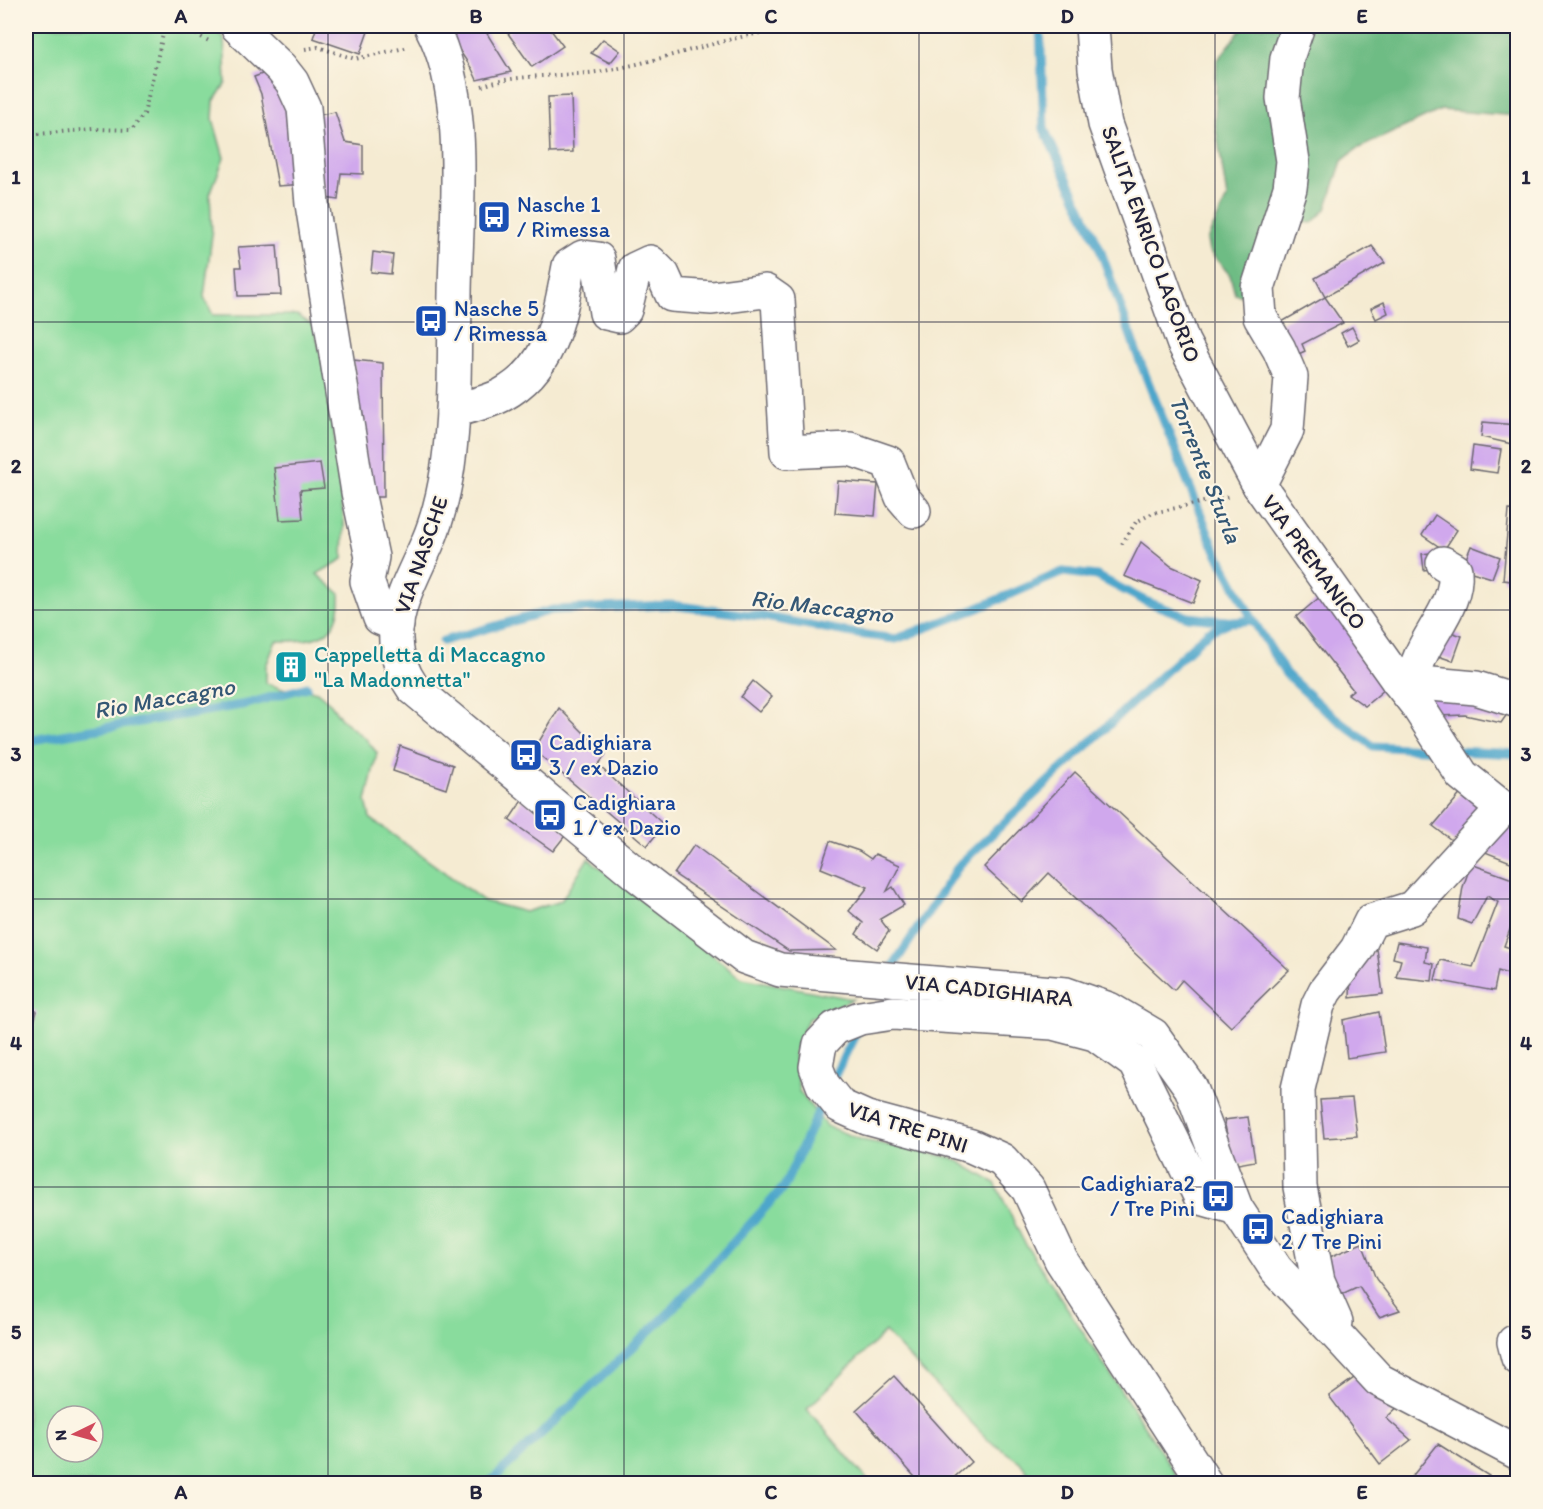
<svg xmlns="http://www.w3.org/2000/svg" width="1543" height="1509" viewBox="0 0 1543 1509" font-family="Itim,sans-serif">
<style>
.green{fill:#89dc9d;stroke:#567f6c;stroke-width:1.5;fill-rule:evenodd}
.forest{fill:#6ebc84;stroke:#486f60;stroke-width:1.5}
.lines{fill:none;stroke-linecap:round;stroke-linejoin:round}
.stream{stroke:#4ea6cb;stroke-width:9}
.building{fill:#d0a8ed}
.minor-casing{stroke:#6c6870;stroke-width:36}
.path{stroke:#6c6870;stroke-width:4;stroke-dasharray:1.5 4.5;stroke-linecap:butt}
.minor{stroke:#fff;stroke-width:33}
.grid{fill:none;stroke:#22223b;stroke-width:1.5;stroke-opacity:0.55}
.labels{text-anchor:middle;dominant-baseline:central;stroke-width:4.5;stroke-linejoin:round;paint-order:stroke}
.transit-label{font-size:22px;fill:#164399;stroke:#fcf5e5;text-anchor:start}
.street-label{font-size:22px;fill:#22223b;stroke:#fcf5e5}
.culture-label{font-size:22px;fill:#0d838f;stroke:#fcf5e5;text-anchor:start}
.water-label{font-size:24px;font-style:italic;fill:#345775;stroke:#fcf5e5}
.neatline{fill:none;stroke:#22223b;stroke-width:2}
.grid-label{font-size:20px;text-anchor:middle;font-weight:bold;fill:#22223b}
</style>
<rect width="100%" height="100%" fill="#fcf5e5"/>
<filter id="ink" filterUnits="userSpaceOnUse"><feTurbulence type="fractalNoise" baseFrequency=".0167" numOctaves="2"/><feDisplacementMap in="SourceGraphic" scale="12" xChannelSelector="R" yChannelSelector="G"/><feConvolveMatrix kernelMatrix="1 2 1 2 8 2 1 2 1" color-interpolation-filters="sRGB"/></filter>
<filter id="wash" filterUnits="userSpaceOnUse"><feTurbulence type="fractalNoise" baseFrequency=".008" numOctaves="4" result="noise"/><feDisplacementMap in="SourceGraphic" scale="24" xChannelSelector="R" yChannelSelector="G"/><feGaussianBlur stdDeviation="1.35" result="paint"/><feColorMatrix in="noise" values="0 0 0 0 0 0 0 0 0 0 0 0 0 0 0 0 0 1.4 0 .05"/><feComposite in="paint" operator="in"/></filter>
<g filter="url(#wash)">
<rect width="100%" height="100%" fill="#f5ebd2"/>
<path class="green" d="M 26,26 L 209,26 L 224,38 L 226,83 L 214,101 L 213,119 L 224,158 L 210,194 L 212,235 L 204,297 L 213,315 L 297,315 L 314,326 L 329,388 L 344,523 L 343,559 L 317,574 L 340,594 C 342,639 313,642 276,641 L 266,666 L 266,683 L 282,689 L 301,688 L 317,692 L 331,704 L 341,719 L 366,739 L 377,753 L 366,801 L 370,818 L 484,901 L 525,912 L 561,901 L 588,858 L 742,978 L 853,999 L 808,1019 L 794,1052 L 799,1091 L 826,1126 L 862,1140 L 953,1158 L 995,1183 L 1023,1240 L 1176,1475 L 1168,1483 L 1035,1483 L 1020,1462 L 987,1439 L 885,1332 L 807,1409 L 870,1483 L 26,1483 ZM 57,1416 L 93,1416 L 93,1452 L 57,1452 Z"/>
<path class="forest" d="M 1244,26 L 1517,26 L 1517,116 L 1441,110 L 1357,149 L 1342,161 L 1326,209 L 1312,223 L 1274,220 L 1244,296 L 1235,294 L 1230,275 L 1209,251 L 1207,240 L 1227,198 L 1215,121 L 1217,61 Z"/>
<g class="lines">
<g class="stream">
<path d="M 1040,26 L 1044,129 L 1100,249 L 1139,359 L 1213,545 L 1253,620 L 1286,674 L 1325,710 L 1373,746 L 1438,750"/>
<path d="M 443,641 L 552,610 L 670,605 L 760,616 L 858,634 L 896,639 L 976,609 L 1063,572 L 1097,576 L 1145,601 L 1188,617 L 1235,622 L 1253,620"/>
<path d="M 26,741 L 247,704 L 307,687"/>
<path d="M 1455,751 L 1518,754"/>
<path d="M 889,972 L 960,864 L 1208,632 L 1232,621"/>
<path d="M 831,1083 L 858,1029"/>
<path d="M 488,1484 L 669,1313 L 784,1187 L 824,1099"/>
</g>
</g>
<g id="blocks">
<g class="building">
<path d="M 317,26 L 370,26 L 360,54 L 313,38 Z"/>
<path d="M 443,26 L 488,26 L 490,29 L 486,32 L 511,72 L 477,80 L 472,69 Z"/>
<path d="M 514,26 L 548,26 L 563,46 L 532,67 L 507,32 Z"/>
<path d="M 603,39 L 620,51 L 610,63 L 591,53 Z"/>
<path d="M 273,70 L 302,133 L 305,184 L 278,186 L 261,94 L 254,77 Z"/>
<path d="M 571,96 L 573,152 L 550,153 L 548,97 Z"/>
<path d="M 335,112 L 345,142 L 363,145 L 363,174 L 341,173 L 338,200 L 325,198 L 313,116 Z"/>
<path d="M 277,245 L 281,295 L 238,296 L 236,267 L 241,267 L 238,247 Z"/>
<path d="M 1372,246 L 1385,263 L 1325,297 L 1315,278 Z"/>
<path d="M 373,252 L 393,255 L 391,274 L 371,272 Z"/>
<path d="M 1325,297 L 1343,323 L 1302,344 L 1305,351 L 1292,357 L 1273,327 Z"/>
<path d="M 1384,302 L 1388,313 L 1376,319 L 1371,308 Z"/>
<path d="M 1352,327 L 1359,340 L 1348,346 L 1341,333 Z"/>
<path d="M 353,360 L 383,363 L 384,497 L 369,497 Z"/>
<path d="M 1483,422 L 1516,425 L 1512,444 L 1481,437 Z"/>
<path d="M 1473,446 L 1501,450 L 1497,473 L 1470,469 Z"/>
<path d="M 320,463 L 324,488 L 300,490 L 303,519 L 280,520 L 274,468 Z"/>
<path d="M 838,481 L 878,484 L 875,516 L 835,513 Z"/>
<path d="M 1509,510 L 1518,511 L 1518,582 L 1503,580 Z"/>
<path d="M 1435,515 L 1457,530 L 1444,550 L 1422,535 Z"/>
<path d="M 1141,542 L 1171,566 L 1202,580 L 1193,603 L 1124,576 Z"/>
<path d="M 1471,546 L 1500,557 L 1492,578 L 1462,569 Z"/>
<path d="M 1438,552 L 1439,568 L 1424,570 L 1422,554 Z"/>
<path d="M 1321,596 L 1392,683 L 1365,706 L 1348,694 L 1353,690 L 1296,617 Z"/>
<path d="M 1445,630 L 1462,636 L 1453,661 L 1435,655 Z"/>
<path d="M 286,656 L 303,662 L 297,678 L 280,672 Z"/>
<path d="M 753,681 L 772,697 L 759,712 L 741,697 Z"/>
<path d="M 1422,689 L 1510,710 L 1501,723 L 1465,715 L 1438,716 Z"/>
<path d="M 559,708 L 606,755 L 598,765 L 664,825 L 647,846 L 534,750 Z"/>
<path d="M 400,746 L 453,765 L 446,789 L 393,771 Z"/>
<path d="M 1075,772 L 1289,970 L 1231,1027 L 1182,980 L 1174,990 L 1049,873 L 1022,902 L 984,867 Z"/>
<path d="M 1469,784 L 1491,802 L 1454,842 L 1433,826 Z"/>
<path d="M 523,799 L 568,832 L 553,851 L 509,820 Z"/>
<path d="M 1509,812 L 1518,816 L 1518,865 L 1485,852 Z"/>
<path d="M 830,841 L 859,851 L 871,859 L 875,854 L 900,865 L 887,891 L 893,887 L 904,905 L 880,919 L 889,931 L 877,949 L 856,934 L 863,923 L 849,911 L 868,887 L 821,868 Z"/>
<path d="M 694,845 L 718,863 L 836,950 L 789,951 L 674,874 Z"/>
<path d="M 1471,864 L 1518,881 L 1518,907 L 1504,946 L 1517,950 L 1511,975 L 1498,971 L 1494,991 L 1435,980 L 1440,960 L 1473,967 L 1498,902 L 1487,896 L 1472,924 L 1458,919 L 1463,887 Z"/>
<path d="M 1397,942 L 1427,947 L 1425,962 L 1434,964 L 1432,981 L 1396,977 L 1401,960 L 1393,958 Z"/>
<path d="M 1377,949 L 1383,994 L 1350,998 L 1351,970 Z"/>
<path d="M 26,1009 L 37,1011 L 31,1034 L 26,1033 Z"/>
<path d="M 1379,1012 L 1385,1052 L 1347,1058 L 1343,1020 Z"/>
<path d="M 1352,1098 L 1357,1136 L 1324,1138 L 1320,1100 Z"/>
<path d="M 1248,1117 L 1255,1161 L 1233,1165 L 1224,1120 Z"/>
<path d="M 1362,1243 L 1376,1279 L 1400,1310 L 1379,1317 L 1359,1286 L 1344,1293 L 1326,1289 L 1325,1259 Z"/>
<path d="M 1364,1371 L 1403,1402 L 1386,1418 L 1411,1440 L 1380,1464 L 1329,1396 Z"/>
<path d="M 894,1376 L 971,1462 L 947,1484 L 921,1484 L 856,1410 Z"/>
<path d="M 1438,1444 L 1489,1476 L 1484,1484 L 1406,1484 Z"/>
</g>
</g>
</g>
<g filter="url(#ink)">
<use href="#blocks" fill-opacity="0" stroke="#6c6870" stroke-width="1.5"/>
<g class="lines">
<g class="minor-casing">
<g id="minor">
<path d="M 237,26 L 281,68 L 292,82 L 304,108 L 312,204 L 358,492 L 372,557 L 367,581 L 380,618 L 397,625"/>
<path d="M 431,26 C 470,99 456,212 455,293 C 454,351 456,409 448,466 C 444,493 438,519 427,544 C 405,594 377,636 413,688 L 636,874 L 744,957 L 780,970 L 1066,994 L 1109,1009 L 1153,1035 L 1191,1088 L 1236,1208 L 1276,1269 L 1379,1380 L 1518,1453"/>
<path d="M 1092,26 L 1095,69 L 1105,124 L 1183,342 L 1259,485 L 1398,681 L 1476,688 L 1518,701"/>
<path d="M 453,411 C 469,406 487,403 502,395 C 552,368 559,318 569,266 L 583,257 L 598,259 L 606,313 L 619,316 L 625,310 L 635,269 L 650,262 L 663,275 L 672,295 L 712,298 L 765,291 L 778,300 L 787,452 L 850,449 L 888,462 L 902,497 L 914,511"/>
<path d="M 1259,485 L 1287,430 L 1291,377 L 1279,349 L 1260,317 L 1258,288 L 1290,188 L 1293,161 L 1283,98 L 1287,58 L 1298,26"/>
<path d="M 1414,682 C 1416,641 1459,612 1455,570 L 1443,563"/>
<path d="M 1336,1322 L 1318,1281 L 1300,1187 L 1298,1089 L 1318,1005 L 1325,991 L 1357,949 L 1371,921 L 1412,908 L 1503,808 L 1462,775 L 1417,705 L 1398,681"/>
<path d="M 1518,1340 L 1514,1342 L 1518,1358"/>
<path d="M 1206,1484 L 1061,1260 L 1028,1189 L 1002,1160 L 971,1146 L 867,1118 L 840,1106 L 823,1085 L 816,1067 L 820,1044 L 835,1028 L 860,1018 L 893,1013 L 1053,1023 L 1095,1034 L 1135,1063 L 1201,1198 L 1236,1208"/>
</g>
</g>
<g class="path">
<path d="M 180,26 L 209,41"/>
<path d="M 305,49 L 318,47 L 355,59 L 409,47"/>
<path d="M 482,86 C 524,72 567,78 609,70 C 679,57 745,29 815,26"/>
<path d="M 26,135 L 94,129 L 132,130 L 144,114 L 165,26"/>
<path d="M 1122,544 L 1136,522 L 1153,513 L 1231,496"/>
</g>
<use href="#minor" class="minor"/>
</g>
</g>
<path class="grid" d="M 328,26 L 328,1484M 624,26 L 624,1484M 919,26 L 919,1484M 1215,26 L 1215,1484M 26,322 L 1518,322M 26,610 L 1518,610M 26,899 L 1518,899M 26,1187 L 1518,1187"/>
<defs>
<g id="bus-square" transform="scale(1.725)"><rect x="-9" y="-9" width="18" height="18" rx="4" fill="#1a4fb4" stroke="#fcf5e5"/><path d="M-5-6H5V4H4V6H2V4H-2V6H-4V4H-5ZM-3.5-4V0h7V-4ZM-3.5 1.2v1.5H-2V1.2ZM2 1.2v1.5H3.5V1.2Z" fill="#fff"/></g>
<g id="building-square" transform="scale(1.725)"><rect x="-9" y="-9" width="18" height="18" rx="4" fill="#0f9aa8" stroke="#fcf5e5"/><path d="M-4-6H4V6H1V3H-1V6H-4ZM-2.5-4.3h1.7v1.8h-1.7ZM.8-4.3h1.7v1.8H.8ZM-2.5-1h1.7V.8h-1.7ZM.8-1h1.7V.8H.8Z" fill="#fff"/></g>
</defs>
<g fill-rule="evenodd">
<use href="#bus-square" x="494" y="217"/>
<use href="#bus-square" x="431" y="321"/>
<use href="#building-square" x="291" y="667"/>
<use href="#bus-square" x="526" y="755"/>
<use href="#bus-square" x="550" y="815"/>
<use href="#bus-square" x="1218" y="1196"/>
<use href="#bus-square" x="1258" y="1229"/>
</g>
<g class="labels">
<g class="transit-label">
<text x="517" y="204">Nasche 1<tspan x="517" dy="25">/ Rimessa</tspan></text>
<text x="454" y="308">Nasche 5<tspan x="454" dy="25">/ Rimessa</tspan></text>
<text x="549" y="742">Cadighiara<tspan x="549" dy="25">3 / ex Dazio</tspan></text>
<text x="573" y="802">Cadighiara<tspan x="573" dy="25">1 / ex Dazio</tspan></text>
<text x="1195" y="1183" text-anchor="end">Cadighiara2<tspan x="1195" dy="25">/ Tre Pini</tspan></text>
<text x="1281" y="1216">Cadighiara<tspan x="1281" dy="25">2 / Tre Pini</tspan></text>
</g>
<g class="street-label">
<text transform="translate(1151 244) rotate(70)">SALITA ENRICO LAGORIO</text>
<text transform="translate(421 555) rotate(-71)">VIA NASCHE</text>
<text transform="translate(1314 562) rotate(54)">VIA PREMANICO</text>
<text transform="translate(989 990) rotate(6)">VIA CADIGHIARA</text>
<text transform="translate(908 1127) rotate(18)">VIA TRE PINI</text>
</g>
<g class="culture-label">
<text x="314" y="654">Cappelletta di Maccagno<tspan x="314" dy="25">"La Madonnetta"</tspan></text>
</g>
<g class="water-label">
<text transform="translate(1206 469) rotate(68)">Torrente Sturla</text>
<text transform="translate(822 606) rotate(7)">Rio Maccagno</text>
<text transform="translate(164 698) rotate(-10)">Rio Maccagno</text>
</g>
</g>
<rect width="1543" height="1509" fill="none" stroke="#fcf5e5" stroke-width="66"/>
<g transform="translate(75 1434) rotate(265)"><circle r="28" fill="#fcf5e5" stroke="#a5a1a1" stroke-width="1.5"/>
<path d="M0-4.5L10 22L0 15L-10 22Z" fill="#d1495b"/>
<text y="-9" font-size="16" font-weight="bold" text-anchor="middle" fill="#22223b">N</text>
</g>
<rect x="33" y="33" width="1477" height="1443" class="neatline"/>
<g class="grid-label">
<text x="181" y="23">A</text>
<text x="476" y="23">B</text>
<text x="771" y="23">C</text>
<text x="1067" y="23">D</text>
<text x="1362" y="23">E</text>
<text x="16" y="184">1</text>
<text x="1526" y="184">1</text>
<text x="16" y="473">2</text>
<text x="1526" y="473">2</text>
<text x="16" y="761">3</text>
<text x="1526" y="761">3</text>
<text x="16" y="1050">4</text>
<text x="1526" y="1050">4</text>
<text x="16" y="1339">5</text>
<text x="1526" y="1339">5</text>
<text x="181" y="1499">A</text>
<text x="476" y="1499">B</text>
<text x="771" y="1499">C</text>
<text x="1067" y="1499">D</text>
<text x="1362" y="1499">E</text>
</g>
</svg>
